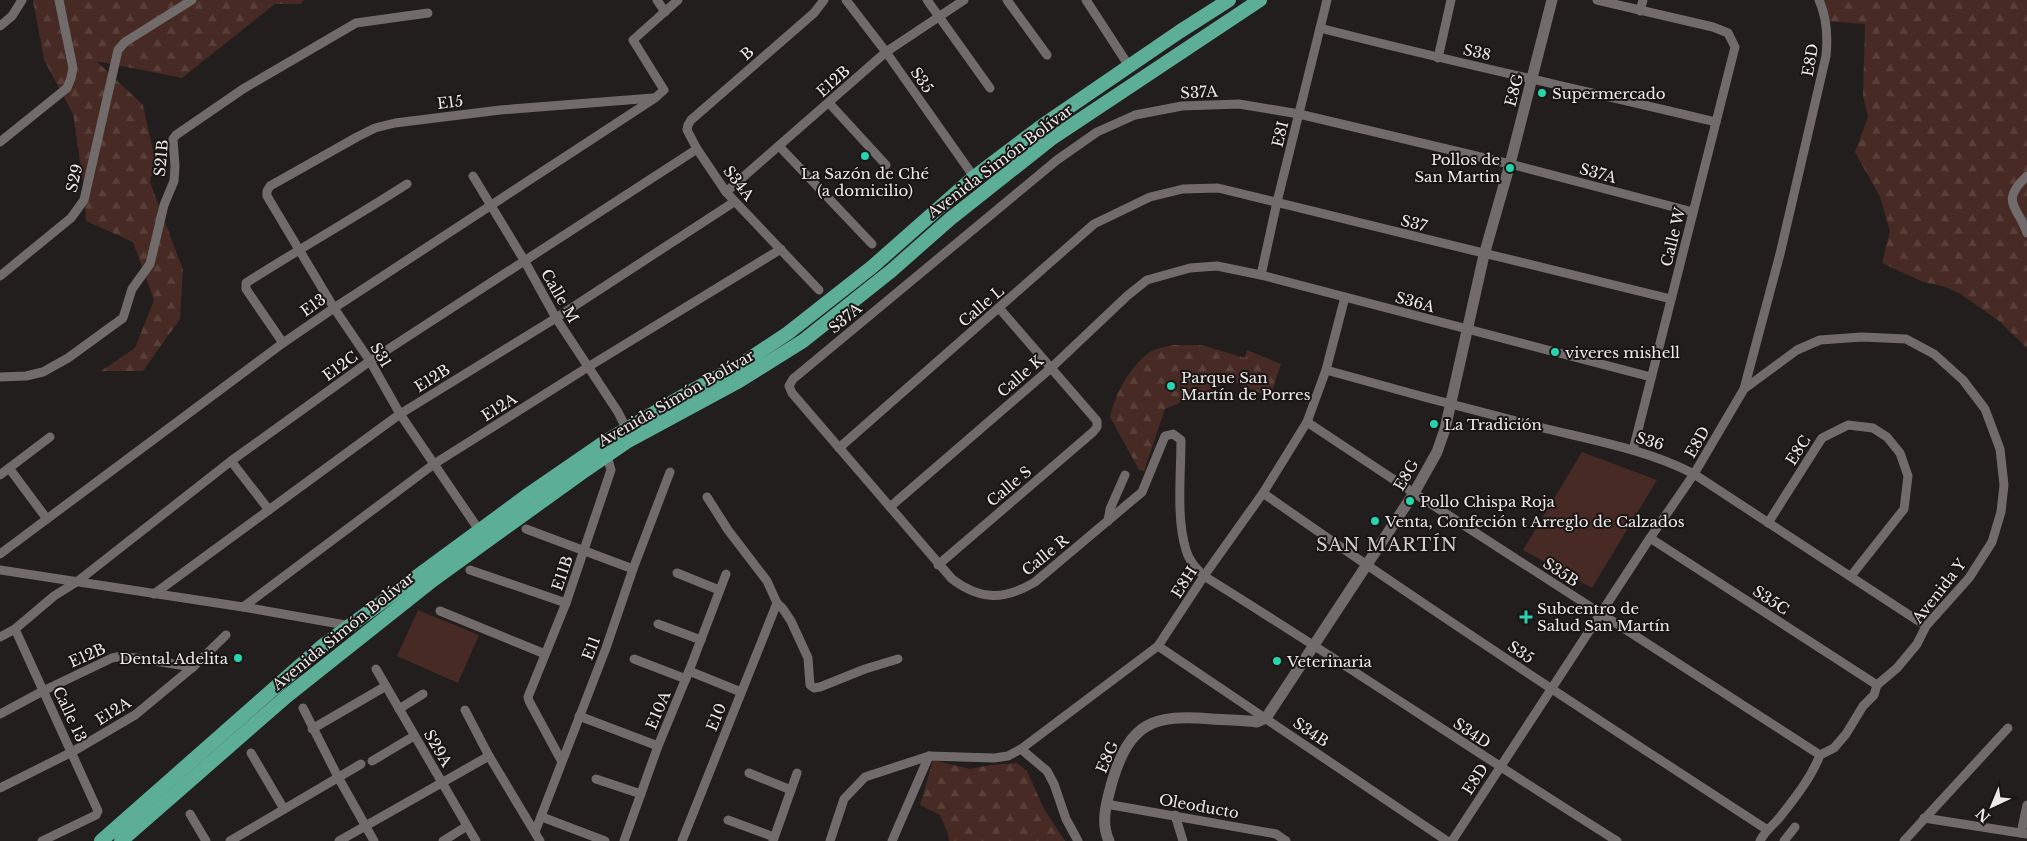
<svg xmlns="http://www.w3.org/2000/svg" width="2027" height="841" viewBox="0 0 2027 841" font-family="'Libre Baskerville',serif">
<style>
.forest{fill:url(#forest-firs)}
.pitch{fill:#462a23}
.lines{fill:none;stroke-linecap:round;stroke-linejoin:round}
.minor{stroke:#716c6b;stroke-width:9}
.tertiary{stroke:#716c6b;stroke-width:11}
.trunk{stroke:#5cae97;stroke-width:14}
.poi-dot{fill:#25d5ae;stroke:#191514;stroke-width:2}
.labels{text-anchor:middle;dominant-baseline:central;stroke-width:4;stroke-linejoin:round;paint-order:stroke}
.street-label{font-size:15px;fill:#ece9e8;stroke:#191514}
.poi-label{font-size:15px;fill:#ece9e8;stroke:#191514;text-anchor:start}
.quarter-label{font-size:18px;letter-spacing:1px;fill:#d2cccb;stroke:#191514}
</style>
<defs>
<pattern id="forest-firs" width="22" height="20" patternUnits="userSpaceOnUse" patternTransform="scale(1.25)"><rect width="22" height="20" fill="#462a23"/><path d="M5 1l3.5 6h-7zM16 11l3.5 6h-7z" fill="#583f38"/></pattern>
</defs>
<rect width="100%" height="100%" fill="#221e1d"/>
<g class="forest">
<path d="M 33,0 L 303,0 L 301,4 L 275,4 L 182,78 L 96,61 L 143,105 L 155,159 L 150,182 L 183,270 L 180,319 L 143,371 L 101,371 L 135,348 L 154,300 L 133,242 L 86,221 L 84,188 L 73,114 L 44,60 Z"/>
<path d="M 1819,0 L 2027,0 L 2027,348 L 1999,321 L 1959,293 L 1942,286 L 1923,282 L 1882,263 L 1890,231 L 1880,197 L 1855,152 L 1868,117 L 1863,96 L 1865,24 L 1825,21 Z"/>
<path d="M 1173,345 L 1201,345 L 1245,358 L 1247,350 L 1281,364 L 1270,397 L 1231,381 L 1165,409 L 1144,471 L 1139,470 L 1110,417 C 1115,394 1130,366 1150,352 C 1156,348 1166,347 1173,345 Z"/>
<path d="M 933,760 L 970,769 L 990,765 L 1017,763 L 1027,771 L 1044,809 L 1065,841 L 949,841 L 948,834 L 940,815 L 920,805 Z"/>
</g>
<g class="pitch">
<path d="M 1582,452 L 1657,480 L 1592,588 L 1523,550 Z"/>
<path d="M 418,610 L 479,635 L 458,683 L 397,656 Z"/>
</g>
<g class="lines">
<g class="minor">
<path d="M 657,0 L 665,12"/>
<path d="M 846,0 L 886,52 L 974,177"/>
<path d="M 927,0 L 990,88"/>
<path d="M 1007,0 L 1047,55"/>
<path d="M 1086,0 L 1129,66"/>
<path d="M 1597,0 L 1713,27 L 1728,33 L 1735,47 L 1633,450"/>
<path d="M 1640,11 L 1643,0"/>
<path d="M 0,26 L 12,16 L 22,0"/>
<path d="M 1320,28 C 1451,62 1584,90 1716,122"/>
<path d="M 1438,58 L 1451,0"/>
<path d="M 829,103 L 886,165"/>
<path d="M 0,142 L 67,88 L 71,78 L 73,68 L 59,0"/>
<path d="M 779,146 L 872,244"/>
<path d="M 473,176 L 524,260 L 556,318 L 618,412 L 626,428"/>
<path d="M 2027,176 C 1999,202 2018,206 2027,233"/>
<path d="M 726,192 L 886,52 L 964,0"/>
<path d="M 1261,275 L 1277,202 L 1327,0"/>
<path d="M 0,276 L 71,218 L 84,200 L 118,50 L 125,42 L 192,0"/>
<path d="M 819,290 L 726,192 L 697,149 L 687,130 L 688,125 L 691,120 L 814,13 L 824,0"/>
<path d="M 283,343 L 246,289 L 246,283 C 299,249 354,218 407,184"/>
<path d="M 1326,370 C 1397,390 1468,409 1539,427 C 1591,440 1646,449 1694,474 L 1926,626"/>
<path d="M 0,377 L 26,376 L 43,372 L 68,358 L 123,318 L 132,289 L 150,264 L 164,205 L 174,181 L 175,166 L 173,139 L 176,135 L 243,89 L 356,23 L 428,13"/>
<path d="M 1744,389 L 1797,350 L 1820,340 L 1862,337 L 1906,339 L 1934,354 L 1963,380 L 1985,409 L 2000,449 L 2004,485 L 2001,512 L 1992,542 L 1969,578 L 1926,626 L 1917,644 L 1897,668 L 1877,685 L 1874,695 L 1863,706 L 1846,734 L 1834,748 L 1820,755 C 1811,778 1795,798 1780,817 C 1772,827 1766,829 1760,841"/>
<path d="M 1307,422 L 1414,493 L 1820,755"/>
<path d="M 839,448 L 1094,224 L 1150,197 L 1183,189 L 1218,188 L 1671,299"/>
<path d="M 231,461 L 269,510"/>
<path d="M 9,468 L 47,519"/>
<path d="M 0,475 L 50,437"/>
<path d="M 1263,493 C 1428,609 1597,719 1766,829"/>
<path d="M 707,497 L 728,530 L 767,581 L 777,603 L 783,609 L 791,621 L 808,658 L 810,685 L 814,688 L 820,687 L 865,669 L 898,659"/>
<path d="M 890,507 L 1051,368 L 1127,296 L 1147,280 L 1190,268 L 1217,266 L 1261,275 L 1651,377"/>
<path d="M 1108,521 L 1110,509 L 1125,475"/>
<path d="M 1768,523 L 1822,438 L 1848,425 L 1873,428 L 1887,437 L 1900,453 L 1908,476 L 1904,509 L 1851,576"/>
<path d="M 526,529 L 633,569"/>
<path d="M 479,530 L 400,414 L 370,361 L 334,308 L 267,196 L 267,191 L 270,186 L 357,137 L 375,128 L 395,123 L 500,110 L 653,98"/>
<path d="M 1650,538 L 1877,685"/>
<path d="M 0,554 L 283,343 L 334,308 L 655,98 L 664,90 L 633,40 L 678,0"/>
<path d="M 938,565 L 1093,432 L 1097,427 L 1097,421 L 999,308"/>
<path d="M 0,570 L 243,607 L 351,626"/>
<path d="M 470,570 L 566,603"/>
<path d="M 677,573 L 719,590"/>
<path d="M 154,594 L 400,414 L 556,318 L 734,202"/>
<path d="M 243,607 L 434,464 L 588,367 L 781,249"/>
<path d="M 440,611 L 545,654"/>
<path d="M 658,624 L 701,640"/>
<path d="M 15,629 L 98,811 L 96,815 L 42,841"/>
<path d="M 0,637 L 15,629 L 54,596 L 78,581 L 231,461 L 370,361 L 697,149"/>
<path d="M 1158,646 L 1447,841"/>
<path d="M 634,659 L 686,679"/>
<path d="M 376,669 L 476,841"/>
<path d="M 689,671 L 741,692"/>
<path d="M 303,708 L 338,777 L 374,841"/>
<path d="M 399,709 L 423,694"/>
<path d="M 465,710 L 489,756 L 540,841"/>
<path d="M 0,714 L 43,691 L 112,658 L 122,656 L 193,667"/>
<path d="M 579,716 L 658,746"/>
<path d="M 312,729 L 386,686"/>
<path d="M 1021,749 L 1047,771 L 1054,784 L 1066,819 L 1078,841"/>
<path d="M 251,753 L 284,809"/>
<path d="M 561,760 L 529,701 L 528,697 L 566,603 L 611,470 L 607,456"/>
<path d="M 372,761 L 414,736"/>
<path d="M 749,773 L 791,790"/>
<path d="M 596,779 L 641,794"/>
<path d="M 0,788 L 72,752 L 135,715 L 193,667 L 226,635"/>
<path d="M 1106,804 L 1276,834 L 1286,841"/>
<path d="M 190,814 L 206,841"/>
<path d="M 1175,815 L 1183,841"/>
<path d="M 542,817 L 605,841"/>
<path d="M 1924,818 L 2027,834"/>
<path d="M 728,820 L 774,837"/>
<path d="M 535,832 L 606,648 L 633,569 L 670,472"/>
<path d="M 2021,833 L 2027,805"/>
<path d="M 230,841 L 361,764"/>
<path d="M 339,841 L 489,756"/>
<path d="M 443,841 L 467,826"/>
<path d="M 624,841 L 658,746 L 689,671 L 726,574"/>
<path d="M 682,841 L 777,603"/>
<path d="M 773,841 L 797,773"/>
<path d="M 830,841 L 844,799 L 865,777 L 929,756 L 994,758 L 1008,756 L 1021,749 L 1158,646 L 1204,576 L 1263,493 L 1307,422 L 1326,370 L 1345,297"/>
<path d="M 892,841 L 929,756"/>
<path d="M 1452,841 L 1650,538 L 1694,474 L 1744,389 L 1780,254 L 1826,56 C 1828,37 1827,18 1819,0"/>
<path d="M 1617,841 C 1478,754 1343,662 1204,576 C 1196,568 1189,561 1186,550 C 1176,518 1181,474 1181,440 L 1173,434 L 1165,436 L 1142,492 L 1035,582 C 1005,600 981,601 952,579 L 792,393 L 789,386 L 793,379 L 1057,160 L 1097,132 L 1135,115 L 1182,106 L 1239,104 L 1299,114 L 1510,164 L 1693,212"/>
<path d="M 1784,841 L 1795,827"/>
<path d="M 1904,841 L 2008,728"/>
</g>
<path class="tertiary" d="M 1109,841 C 1100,822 1107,801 1112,782 C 1130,722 1153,714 1212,719 C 1227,720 1242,720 1257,722 L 1266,718 L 1414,493 L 1437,452 L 1445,429 L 1484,255 L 1510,164 L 1552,0"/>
<g class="trunk">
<path d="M 101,841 L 321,647 L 529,494 L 606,441 L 686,394 L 743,363 L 788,333 L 872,267 L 974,177 L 1043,125 L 1179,32 L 1229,0"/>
<path d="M 121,841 L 287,696 L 433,580 L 580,474 L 628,441 L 739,381 L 803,341 L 891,271 L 950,219 L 1051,139 L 1260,0"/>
</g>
</g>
<g class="poi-dot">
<circle cx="1542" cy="93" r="5"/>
<circle cx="865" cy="156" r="5"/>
<circle cx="1510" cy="168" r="5"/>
<circle cx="1555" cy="352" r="5"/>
<circle cx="1171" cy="386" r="5"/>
<circle cx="1434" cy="424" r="5"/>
<circle cx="1410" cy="501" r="5"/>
<circle cx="1375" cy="521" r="5"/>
<path d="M1523.5 609.5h5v5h5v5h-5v5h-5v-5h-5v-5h5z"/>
<circle cx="238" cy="658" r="5"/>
<circle cx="1277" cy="661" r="5"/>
</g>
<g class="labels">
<g class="street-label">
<text transform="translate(1477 52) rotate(12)">S38</text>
<text transform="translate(747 53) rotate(-41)">B</text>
<text transform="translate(1810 60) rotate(-80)">E8D</text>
<text transform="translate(922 80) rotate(55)">S35</text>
<text transform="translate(833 81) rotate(-42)">E12B</text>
<text transform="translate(1514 90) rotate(-75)">E8G</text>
<text transform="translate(1199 92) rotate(-3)">S37A</text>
<text transform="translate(450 102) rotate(-7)">E15</text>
<text transform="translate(1280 134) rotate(-76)">E8I</text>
<text transform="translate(161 158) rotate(-85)">S21B</text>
<text transform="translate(1000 161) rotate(-37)">Avenida Simón Bolívar</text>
<text transform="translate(1598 173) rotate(15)">S37A</text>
<text transform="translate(74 178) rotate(-77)">S29</text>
<text transform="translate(739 183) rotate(52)">S34A</text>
<text transform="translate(1414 223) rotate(14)">S37</text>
<text transform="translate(1673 237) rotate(-76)">Calle W</text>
<text transform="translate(560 296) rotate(60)">Calle M</text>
<text transform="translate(1415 302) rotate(15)">S36A</text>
<text transform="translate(313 305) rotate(-35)">E13</text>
<text transform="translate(981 306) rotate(-41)">Calle L</text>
<text transform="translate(845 318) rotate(-40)">S37A</text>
<text transform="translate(381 355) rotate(59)">S31</text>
<text transform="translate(340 366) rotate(-36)">E12C</text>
<text transform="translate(1020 376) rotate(-41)">Calle K</text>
<text transform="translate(432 378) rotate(-32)">E12B</text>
<text transform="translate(676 398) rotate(-30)">Avenida Simón Bolívar</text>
<text transform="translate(499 407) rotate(-32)">E12A</text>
<text transform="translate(1650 441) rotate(17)">S36</text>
<text transform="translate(1697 442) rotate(-60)">E8D</text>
<text transform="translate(1798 450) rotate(-57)">E8C</text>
<text transform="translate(1406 475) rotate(-59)">E8G</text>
<text transform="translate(1009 486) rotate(-40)">Calle S</text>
<text transform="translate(1045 555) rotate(-39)">Calle R</text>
<text transform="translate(1561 572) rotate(33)">S35B</text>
<text transform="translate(562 573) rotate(-71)">E11B</text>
<text transform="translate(1184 582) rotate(-57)">E8H</text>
<text transform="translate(1939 591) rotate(-52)">Avenida Y</text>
<text transform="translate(1771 600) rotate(33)">S35C</text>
<text transform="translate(343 631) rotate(-39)">Avenida Simón Bolívar</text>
<text transform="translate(591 648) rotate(-69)">E11</text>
<text transform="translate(1521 652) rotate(34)">S35</text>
<text transform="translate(87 655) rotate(-24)">E12B</text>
<text transform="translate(658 710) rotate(-67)">E10A</text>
<text transform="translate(113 711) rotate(-32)">E12A</text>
<text transform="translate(70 714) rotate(65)">Calle 13</text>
<text transform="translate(716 717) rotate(-68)">E10</text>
<text transform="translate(1311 732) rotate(34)">S34B</text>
<text transform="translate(1472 733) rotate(34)">S34D</text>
<text transform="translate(438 748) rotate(60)">S29A</text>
<text transform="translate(1107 757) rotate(-67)">E8G</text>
<text transform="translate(1475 779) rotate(-57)">E8D</text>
<text transform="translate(1199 806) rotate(10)">Oleoducto</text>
</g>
<g class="poi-label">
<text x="1552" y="93">Supermercado</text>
<text x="1500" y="159" text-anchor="end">Pollos de<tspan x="1500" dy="17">San Martin</tspan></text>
<text x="865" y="173" text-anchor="middle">La Sazón de Ché<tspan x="865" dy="17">(a domicilio)</tspan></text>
<text x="1565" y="352">viveres mishell</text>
<text x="1181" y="377">Parque San<tspan x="1181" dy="17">Martín de Porres</tspan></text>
<text x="1444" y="424">La Tradición</text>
<text x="1420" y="501">Pollo Chispa Roja</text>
<text x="1385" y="521">Venta, Confeción t Arreglo de Calzados</text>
<text x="1537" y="608">Subcentro de<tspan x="1537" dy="17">Salud San Martín</tspan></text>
<text x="228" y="658" text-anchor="end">Dental Adelita</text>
<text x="1287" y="661">Veterinaria</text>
</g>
<g class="quarter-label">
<text x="1387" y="545">SAN MARTÍN</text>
</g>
</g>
<g transform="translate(1992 806) rotate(224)" stroke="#191514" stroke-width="4" paint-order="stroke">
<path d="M0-4L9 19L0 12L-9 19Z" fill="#ece9e8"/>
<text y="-8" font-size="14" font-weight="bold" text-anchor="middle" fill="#ece9e8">N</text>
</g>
</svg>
